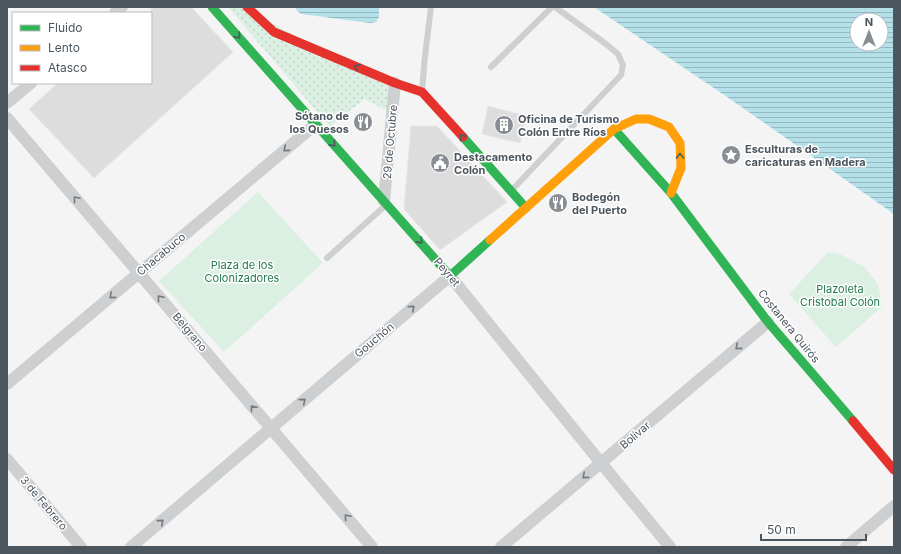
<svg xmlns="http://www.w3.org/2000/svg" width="901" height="554" viewBox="0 0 901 554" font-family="Inter,sans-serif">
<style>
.grass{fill:url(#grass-dots)}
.park{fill:#dbf0e3}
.water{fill:url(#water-rules);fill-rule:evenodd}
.building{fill:#ddddde;stroke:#e6e6e6}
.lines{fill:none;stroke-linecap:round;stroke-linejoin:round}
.lane{stroke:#cecfd1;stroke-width:6}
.street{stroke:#cecfd1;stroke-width:12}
.fast{stroke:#30b455;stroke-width:9}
.slow{stroke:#ff9f0a;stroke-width:9}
.jam{stroke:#e5322d;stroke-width:9}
.oneway{stroke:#4b5b5e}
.oneway2{stroke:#737a81}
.labels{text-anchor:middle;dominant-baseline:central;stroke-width:3;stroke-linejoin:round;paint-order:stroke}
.poi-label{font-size:11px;font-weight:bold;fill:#4c565f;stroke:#fff;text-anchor:start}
.street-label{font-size:11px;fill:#4c565f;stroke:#fff}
.park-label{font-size:11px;fill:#227b4c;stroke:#fff}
</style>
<defs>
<pattern id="grass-dots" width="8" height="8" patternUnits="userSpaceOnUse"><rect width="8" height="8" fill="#dbf0e3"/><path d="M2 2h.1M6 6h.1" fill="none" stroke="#bed0c5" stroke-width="1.8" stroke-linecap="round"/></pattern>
<pattern id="water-rules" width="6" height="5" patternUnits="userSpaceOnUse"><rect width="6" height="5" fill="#b4e0e9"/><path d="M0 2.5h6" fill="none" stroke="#95b8c0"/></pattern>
</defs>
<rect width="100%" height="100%" fill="#f4f4f4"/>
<path class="grass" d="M 228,7 L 242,7 L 392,88 L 390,112 L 364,99 L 330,127 Z"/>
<g class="park">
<path d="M 258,192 L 323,263 L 224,352 L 159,281 Z"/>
<path d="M 828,252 L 842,255 L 864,267 L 878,284 L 882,307 L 836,347 L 789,294 Z"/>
</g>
<g class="water">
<path d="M 295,7 L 379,7 L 379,17 L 376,22 L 370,23 L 301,14 L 297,11 Z"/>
<path d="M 594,7 L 894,7 L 894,214 L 733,101 ZM 857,20 L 881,20 L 881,44 L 857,44 Z"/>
</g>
<g class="building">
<path d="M 151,7 L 191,7 L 233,52 L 94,178 L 29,109 L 58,83 L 151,83 Z"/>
<path d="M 488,106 L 526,116 L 520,143 L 482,134 Z"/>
<path d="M 411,126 L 437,126 L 507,202 L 440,250 L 404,209 Z"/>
</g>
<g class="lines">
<g class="lane">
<path d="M 491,67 L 552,7"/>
<path d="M 422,91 L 425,56 L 431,7"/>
<path d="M 512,190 L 621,75 L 623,65 L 618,54 L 606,44 L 555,7"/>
<path d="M 327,258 L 386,205"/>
</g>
<g class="street">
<path d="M 115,13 L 122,7"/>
<path d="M 7,103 L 31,83"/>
<path d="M 7,118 L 372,547"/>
<path d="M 384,201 L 395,83"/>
<path d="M 7,384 L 316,124"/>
<path d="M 7,459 L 81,547"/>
<path d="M 131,547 L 450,276 L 601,463 L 670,547"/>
<path d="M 501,547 L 768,322"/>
<path d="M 846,547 L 894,506"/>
</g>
<g class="fast">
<path d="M 212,7 L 450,276 L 490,240"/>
<path d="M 614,129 L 671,193 L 768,322 L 853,421"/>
<path d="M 463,137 L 526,208"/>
</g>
<path class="slow" d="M 490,240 L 614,129 L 636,119 L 649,119 L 669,127 L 680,143 L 681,168 L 671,193"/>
<g class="jam">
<path d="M 247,7 L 274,32 L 395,83 L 422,92 L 463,137"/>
<path d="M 853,421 L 894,470"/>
</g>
</g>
<defs><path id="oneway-chevron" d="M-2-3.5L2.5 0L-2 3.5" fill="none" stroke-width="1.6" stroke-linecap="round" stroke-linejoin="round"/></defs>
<g class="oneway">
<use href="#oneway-chevron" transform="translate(238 36) rotate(48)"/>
<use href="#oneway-chevron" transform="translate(357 67) rotate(-157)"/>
<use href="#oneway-chevron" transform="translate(462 137) rotate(-132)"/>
<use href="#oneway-chevron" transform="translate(333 144) rotate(48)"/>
<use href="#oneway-chevron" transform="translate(680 156) rotate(-91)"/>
<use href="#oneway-chevron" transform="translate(420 241) rotate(48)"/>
</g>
<g class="oneway2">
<use href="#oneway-chevron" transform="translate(286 149) rotate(140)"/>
<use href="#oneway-chevron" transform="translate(76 199) rotate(-130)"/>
<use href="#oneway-chevron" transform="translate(112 296) rotate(140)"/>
<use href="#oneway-chevron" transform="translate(160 298) rotate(-130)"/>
<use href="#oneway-chevron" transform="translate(412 308) rotate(-40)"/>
<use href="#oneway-chevron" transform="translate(738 347) rotate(140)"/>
<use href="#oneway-chevron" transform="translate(303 401) rotate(-40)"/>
<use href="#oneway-chevron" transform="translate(253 408) rotate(-130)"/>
<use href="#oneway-chevron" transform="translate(585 476) rotate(140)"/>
<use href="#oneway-chevron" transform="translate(347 517) rotate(-130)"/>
<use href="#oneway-chevron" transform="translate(161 522) rotate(-40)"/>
</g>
<defs>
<g id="restaurant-disc" transform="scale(1)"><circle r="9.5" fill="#878d93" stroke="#fff"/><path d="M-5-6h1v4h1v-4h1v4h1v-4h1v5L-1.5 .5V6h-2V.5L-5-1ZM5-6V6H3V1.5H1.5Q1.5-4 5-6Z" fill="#fff"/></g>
<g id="building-disc" transform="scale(1)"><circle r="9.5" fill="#878d93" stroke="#fff"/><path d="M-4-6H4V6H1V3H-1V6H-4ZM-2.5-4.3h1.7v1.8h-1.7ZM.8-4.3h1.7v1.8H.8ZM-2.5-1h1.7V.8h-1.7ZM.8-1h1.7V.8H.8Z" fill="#fff"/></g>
<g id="sight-disc" transform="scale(1)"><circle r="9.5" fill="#878d93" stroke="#fff"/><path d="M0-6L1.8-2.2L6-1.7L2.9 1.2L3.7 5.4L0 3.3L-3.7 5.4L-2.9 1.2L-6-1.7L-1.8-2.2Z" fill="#fff"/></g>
<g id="civic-disc" transform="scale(1)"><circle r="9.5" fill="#878d93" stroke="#fff"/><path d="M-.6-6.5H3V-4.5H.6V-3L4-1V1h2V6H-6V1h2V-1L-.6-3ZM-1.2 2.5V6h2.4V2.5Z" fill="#fff"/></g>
</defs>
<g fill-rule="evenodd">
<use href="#restaurant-disc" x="363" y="122"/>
<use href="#building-disc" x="504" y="125"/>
<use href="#sight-disc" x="731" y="155"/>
<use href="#civic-disc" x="440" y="163"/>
<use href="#restaurant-disc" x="558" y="203"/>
</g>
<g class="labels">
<g class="poi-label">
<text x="349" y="116" text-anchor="end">Sótano de<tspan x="349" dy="13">los Quesos</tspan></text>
<text x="518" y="119">Oficina de Turismo<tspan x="518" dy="13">Colón Entre Ríos</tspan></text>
<text x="745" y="149">Esculturas de<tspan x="745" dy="13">caricaturas en Madera</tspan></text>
<text x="454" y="157">Destacamento<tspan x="454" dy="13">Colón</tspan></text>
<text x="572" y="197">Bodegón<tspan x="572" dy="13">del Puerto</tspan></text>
</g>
<g class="street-label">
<text transform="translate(390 142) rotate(-85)">29 de Octubre</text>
<text transform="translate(161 254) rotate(-40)">Chacabuco</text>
<text transform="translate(447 272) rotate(50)">Peyret</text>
<text transform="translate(789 326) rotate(51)">Costanera Quirós</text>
<text transform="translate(190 332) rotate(50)">Belgrano</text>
<text transform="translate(374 340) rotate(-40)">Gouchón</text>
<text transform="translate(635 435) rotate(-40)">Bolívar</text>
<text transform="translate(44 503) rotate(50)">3 de Febrero</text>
</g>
<g class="park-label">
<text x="242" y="265">Plaza de los<tspan x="242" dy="13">Colonizadores</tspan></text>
<text x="840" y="289">Plazoleta<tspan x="840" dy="13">Cristobal Colón</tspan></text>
</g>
</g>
<rect width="901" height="554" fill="none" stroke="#4c565f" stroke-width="16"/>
<rect x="12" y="12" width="140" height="72" fill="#ffffff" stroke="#b7bbbf"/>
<rect x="20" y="25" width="20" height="6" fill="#30b455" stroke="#b7bbbf"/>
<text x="48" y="32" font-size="12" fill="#4c565f">Fluido</text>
<rect x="20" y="45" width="20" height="6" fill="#ff9f0a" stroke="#b7bbbf"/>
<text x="48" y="52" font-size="12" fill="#4c565f">Lento</text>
<rect x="20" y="65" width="20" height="6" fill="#e5322d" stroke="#b7bbbf"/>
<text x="48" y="72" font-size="12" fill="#4c565f">Atasco</text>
<g transform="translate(869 32)"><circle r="19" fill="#ffffff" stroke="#b7bbbf"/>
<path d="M0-3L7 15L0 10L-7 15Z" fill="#878d93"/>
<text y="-6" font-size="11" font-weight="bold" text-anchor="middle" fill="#4c565f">N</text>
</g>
<path d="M761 534v6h105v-6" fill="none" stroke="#4c565f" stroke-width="2"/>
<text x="767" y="534" font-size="12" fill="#4c565f" stroke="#ffffff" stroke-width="3" paint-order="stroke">50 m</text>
</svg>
